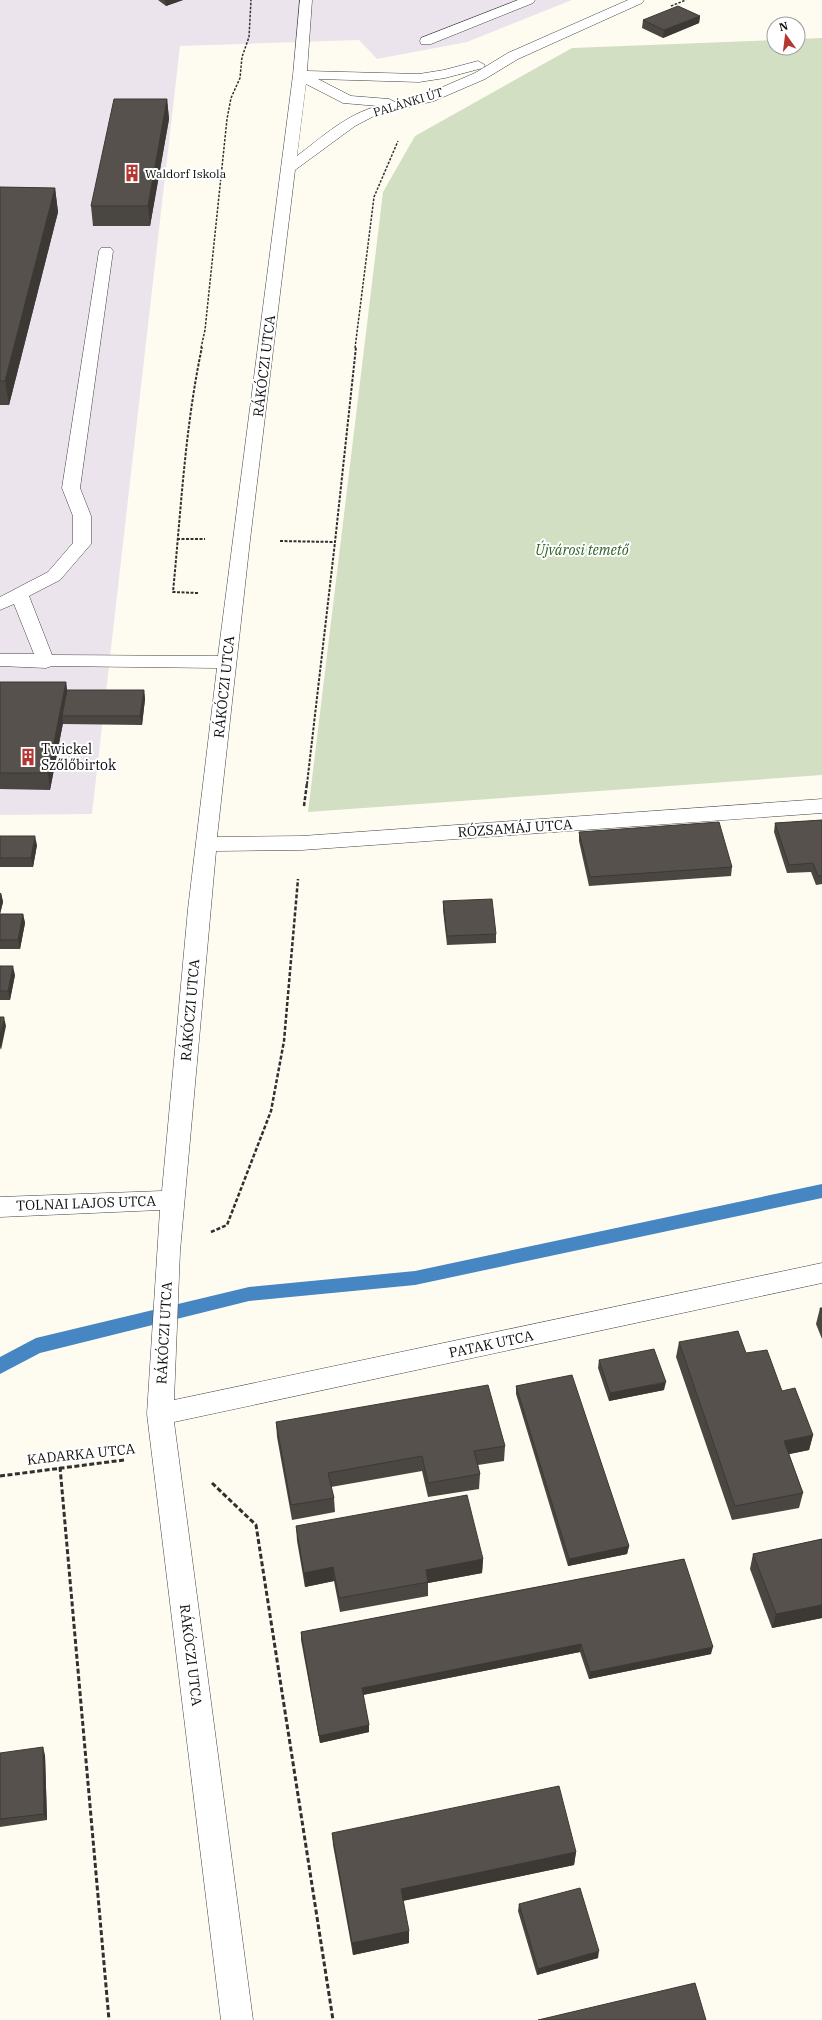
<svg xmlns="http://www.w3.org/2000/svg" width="822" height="2020" viewBox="0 0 822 2020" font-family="'IBM Plex Serif',serif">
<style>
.industrial{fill:#ece4ec}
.cemetery{fill:#d3dfc3}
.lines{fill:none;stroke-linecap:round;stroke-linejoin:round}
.stream{fill:#4686c3;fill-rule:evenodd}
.minor-casing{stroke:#414141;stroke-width:1}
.path-far3{stroke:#303030;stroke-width:1.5;stroke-dasharray:2.5 1.5;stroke-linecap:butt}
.path-far2{stroke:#303030;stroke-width:2;stroke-dasharray:3 1.5;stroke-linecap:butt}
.path-far1{stroke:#303030;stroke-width:2.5;stroke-dasharray:4 2;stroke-linecap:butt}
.path{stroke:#303030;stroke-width:3;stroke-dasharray:5 2.5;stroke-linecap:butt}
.minor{fill:#fff;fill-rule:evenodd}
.wall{fill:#4a4641}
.shaded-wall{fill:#3c3935}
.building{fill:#56514c;stroke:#3c3935}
.labels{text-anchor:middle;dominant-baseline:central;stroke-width:4;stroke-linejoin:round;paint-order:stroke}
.far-street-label{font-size:12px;fill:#0e0e0e;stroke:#fff}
.far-poi-label{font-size:12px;fill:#0e0e0e;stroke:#fff;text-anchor:start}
.street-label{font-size:14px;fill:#0e0e0e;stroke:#fff}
.park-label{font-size:14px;font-style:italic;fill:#2b6123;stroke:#fff}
.poi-label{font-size:14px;fill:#0e0e0e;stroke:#fff;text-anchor:start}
</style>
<rect width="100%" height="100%" fill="#fefcf1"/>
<path class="industrial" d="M 0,0 L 572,0 L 467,42 L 377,59 L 359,40 L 180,46 L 92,814 L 0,815 Z"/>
<path class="cemetery" d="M 822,38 L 822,775 L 308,812 L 383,192 L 415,136 L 572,48 L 774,40 L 774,48 L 798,48 L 798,39 Z"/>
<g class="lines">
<path class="stream" d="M 822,1184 L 822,1198 L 415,1285 L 249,1301 L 40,1353 L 0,1374 L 0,1357 L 36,1338 L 249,1287 L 415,1271 Z"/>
<g class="minor-casing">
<g id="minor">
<path d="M 300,0 L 312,0 L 307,71 L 419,74 L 444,70 L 478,61 L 485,65 L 483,68 L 445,78 L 419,82 L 318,79 L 351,96 L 389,99 L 395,102 L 424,95 L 475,73 L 508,53 L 628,0 L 644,0 L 642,3 L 518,59 L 485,79 L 434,101 L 376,115 L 355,126 L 295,170 L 250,540 L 217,837 L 302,836 L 822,799 L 822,813 L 302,850 L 216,851 L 180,1251 L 174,1400 L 822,1263 L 822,1283 L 174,1422 L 253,2020 L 221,2020 L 147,1414 L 160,1210 L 0,1217 L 0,1197 L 162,1191 L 188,909 L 217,668 L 52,666 L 46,668 L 0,666 L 0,654 L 34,654 L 14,604 L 0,610 L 0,597 L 48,572 L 73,543 L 73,516 L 62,488 L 99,251 L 101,248 L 111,248 L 113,251 L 80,488 L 91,516 L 91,544 L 60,580 L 29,596 L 52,655 L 218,656 L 293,75 ZM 306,84 L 343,103 L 378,106 C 347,114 322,137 297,156 Z"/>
<path d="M 518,0 L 535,0 L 533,3 L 431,44 L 421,44 L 420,41 L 421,38 Z"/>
</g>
</g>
<g class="path-far3">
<path d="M 671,6 L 686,0"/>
<path d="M 201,348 L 205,330 L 227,119 L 231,98 L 240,78 L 242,57 L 249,37 L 251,0"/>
<path d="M 355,348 L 374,197 L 398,141"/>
</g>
<g class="path-far2">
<path d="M 177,539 L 205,539"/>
<path d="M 280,541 L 335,542 L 356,347"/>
<path d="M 198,593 L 173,592 C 181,510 185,427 202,347"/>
<path d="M 307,784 L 335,542"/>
</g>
<g class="path-far1">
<path d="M 304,806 L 307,783"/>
<path d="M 211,1232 L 227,1225 L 271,1111 L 284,1041 L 298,879"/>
</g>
<g class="path">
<path d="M 60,1467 L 109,2020"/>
<path d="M 0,1476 L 124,1460"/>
<path d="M 212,1483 L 256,1525 L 333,2020"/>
</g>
<use href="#minor" class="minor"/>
</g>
<g class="wall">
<path d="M 158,0 L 183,0 L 166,6 Z"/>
<path d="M 700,16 L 699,23 L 663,38 L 642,28 L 643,20 Z"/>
<path d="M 167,99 L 169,119 L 150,226 L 93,226 L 91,206 Z"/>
<path d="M 0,187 L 55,188 L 58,212 L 9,405 L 0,405 Z"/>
<path d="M 0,682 L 66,682 L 67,690 L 144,690 L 145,699 L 142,725 L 63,724 L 63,723 L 50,790 L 0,789 Z"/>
<path d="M 822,820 L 822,884 L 816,885 L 811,872 L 787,873 L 774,832 L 775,823 Z"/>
<path d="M 579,832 L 732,867 L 731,876 L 589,886 L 579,841 Z"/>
<path d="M 0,836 L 37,845 L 33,867 L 0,867 Z"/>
<path d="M 0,893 L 1,893 L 3,902 L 0,914 L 23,914 L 25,923 L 20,949 L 0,949 Z"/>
<path d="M 443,901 L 496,934 L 496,943 L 447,945 L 443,910 Z"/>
<path d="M 0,966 L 15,975 L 10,1000 L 0,1000 Z"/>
<path d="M 820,1308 L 822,1308 L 822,1339 L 816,1324 Z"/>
<path d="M 679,1342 L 746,1353 L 782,1391 L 813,1435 L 809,1450 L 789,1454 L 803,1493 L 799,1508 L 732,1520 L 676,1357 Z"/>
<path d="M 599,1360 L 664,1390 L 609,1401 L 598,1368 Z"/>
<path d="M 516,1386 L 629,1546 L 627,1554 L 568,1566 L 516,1394 Z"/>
<path d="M 276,1422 L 505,1446 L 504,1461 L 478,1465 L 480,1474 L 479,1489 L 428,1497 L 422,1471 L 331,1487 L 334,1498 L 335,1512 L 292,1520 L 277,1437 Z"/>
<path d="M 296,1526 L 483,1559 L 482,1573 L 428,1583 L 428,1596 L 340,1612 L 334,1581 L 305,1587 L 297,1541 Z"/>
<path d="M 822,1539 L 822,1618 L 772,1628 L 750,1569 L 753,1554 Z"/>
<path d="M 684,1559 L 711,1654 L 589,1679 L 580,1652 L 363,1695 L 369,1725 L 369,1732 L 320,1743 L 301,1640 L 301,1632 Z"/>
<path d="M 0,1753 L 45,1755 L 47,1820 L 0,1827 Z"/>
<path d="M 332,1833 L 576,1852 L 574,1865 L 403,1901 L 409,1943 L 353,1955 L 333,1845 Z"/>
<path d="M 519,1904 L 598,1958 L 537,1975 L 518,1911 Z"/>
</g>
<g class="shaded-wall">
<path d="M 165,0 L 183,0 L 166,6 Z"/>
<path d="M 700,16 L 699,23 L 663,38 L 664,30 Z"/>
<path d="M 167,99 L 169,119 L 150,226 L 148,206 Z"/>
<path d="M 55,188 L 58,212 L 9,405 L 5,381 Z"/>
<path d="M 66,682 L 68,699 L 62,716 L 63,723 L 50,790 L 48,773 Z"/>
<path d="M 144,690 L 145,699 L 142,725 L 140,716 Z"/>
<path d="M 35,836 L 37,845 L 33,867 L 31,858 Z"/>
<path d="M 1,893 L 3,902 L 0,914 L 0,896 Z"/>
<path d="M 23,914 L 25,923 L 20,949 L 18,940 Z"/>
<path d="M 13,966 L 15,975 L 10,1000 L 8,991 Z"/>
<path d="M 4,1017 L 6,1026 L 1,1050 L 0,1047 L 0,1036 Z"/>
<path d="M 666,1382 L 664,1390 L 609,1401 L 610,1393 Z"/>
<path d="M 813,1435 L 809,1450 L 780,1456 L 784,1441 Z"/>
<path d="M 629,1546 L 627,1554 L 568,1566 L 569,1559 Z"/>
<path d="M 483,1559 L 482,1573 L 428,1583 L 426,1570 Z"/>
<path d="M 333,1567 L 334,1581 L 305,1587 L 304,1573 Z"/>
<path d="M 822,1605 L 822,1618 L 772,1628 L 776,1614 Z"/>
<path d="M 581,1644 L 580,1652 L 362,1695 L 362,1688 Z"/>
<path d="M 713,1647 L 711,1654 L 589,1679 L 590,1672 Z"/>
<path d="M 369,1725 L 369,1732 L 320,1743 L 319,1736 Z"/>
<path d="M 43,1747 L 45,1755 L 47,1820 L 44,1814 Z"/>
<path d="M 576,1852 L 574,1865 L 401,1901 L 401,1889 Z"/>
<path d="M 409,1931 L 409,1943 L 353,1955 L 352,1943 Z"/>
<path d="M 599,1951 L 598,1958 L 537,1975 L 538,1969 Z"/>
</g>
<g class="building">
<path d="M 678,6 L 700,16 L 664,30 L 643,20 Z"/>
<path d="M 114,99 L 167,99 L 148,206 L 91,206 Z"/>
<path d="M 0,187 L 55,188 L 5,381 L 0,381 Z"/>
<path d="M 0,682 L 66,682 L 48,773 L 0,773 Z"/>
<path d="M 67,690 L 144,690 L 140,716 L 62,716 Z"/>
<path d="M 822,820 L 822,876 L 818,876 L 813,863 L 789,865 L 775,823 Z"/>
<path d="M 719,822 L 732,867 L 590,877 L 579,832 Z"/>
<path d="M 0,836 L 35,836 L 31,858 L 0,858 Z"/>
<path d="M 492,899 L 496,934 L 447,936 L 443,901 Z"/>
<path d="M 0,914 L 23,914 L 18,940 L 0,940 Z"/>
<path d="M 0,966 L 13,966 L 8,991 L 0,991 Z"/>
<path d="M 0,1017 L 4,1017 L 0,1036 Z"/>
<path d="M 820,1308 L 822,1308 L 822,1313 Z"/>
<path d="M 738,1331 L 746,1353 L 767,1350 L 782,1391 L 795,1388 L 813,1435 L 784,1441 L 803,1493 L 735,1506 L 679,1342 Z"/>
<path d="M 654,1349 L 666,1382 L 610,1393 L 599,1360 Z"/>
<path d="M 572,1375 L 629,1546 L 569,1559 L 516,1386 Z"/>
<path d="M 488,1385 L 505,1446 L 474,1451 L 480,1474 L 428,1483 L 422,1456 L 328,1473 L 334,1498 L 291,1505 L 276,1422 Z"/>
<path d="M 467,1495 L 483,1559 L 426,1570 L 428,1582 L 339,1598 L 333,1567 L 304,1573 L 296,1526 Z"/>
<path d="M 822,1539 L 822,1605 L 776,1614 L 753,1554 Z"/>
<path d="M 684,1559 L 713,1647 L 590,1672 L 581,1644 L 362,1688 L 369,1725 L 319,1736 L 301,1632 Z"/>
<path d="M 43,1747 L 44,1814 L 0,1819 L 0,1753 Z"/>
<path d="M 559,1786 L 576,1852 L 401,1889 L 409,1931 L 352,1943 L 332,1833 Z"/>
<path d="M 580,1888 L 599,1951 L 538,1969 L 519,1904 Z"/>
<path d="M 695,1983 L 706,2020 L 538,2020 Z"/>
</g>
<defs>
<g id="building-bare" transform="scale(1.38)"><path d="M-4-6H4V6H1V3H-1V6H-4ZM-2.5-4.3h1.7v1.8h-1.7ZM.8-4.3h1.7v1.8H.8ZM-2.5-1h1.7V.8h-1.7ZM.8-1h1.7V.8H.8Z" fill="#b43731" stroke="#fff" stroke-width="2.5" paint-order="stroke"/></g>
</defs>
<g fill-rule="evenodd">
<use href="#building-bare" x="132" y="173"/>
<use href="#building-bare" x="28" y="757"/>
</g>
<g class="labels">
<g class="far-street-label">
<text transform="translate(408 102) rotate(-17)">PALÁNKI ÚT</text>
</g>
<g class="far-poi-label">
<text x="145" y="173">Waldorf Iskola</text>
</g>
<g class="street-label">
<text transform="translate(264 366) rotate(-83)">RÁKÓCZI UTCA</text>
<text transform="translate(224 687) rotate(-84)">RÁKÓCZI UTCA</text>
<text transform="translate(515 828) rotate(-4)">RÓZSAMÁJ UTCA</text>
<text transform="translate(190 1010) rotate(-85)">RÁKÓCZI UTCA</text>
<text transform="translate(86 1203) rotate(-2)">TOLNAI LAJOS UTCA</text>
<text transform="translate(164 1333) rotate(-87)">RÁKÓCZI UTCA</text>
<text transform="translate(491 1344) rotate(-12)">PATAK UTCA</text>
<text transform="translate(81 1454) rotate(-6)">KADARKA UTCA</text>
<text transform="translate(191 1655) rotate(83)">RÁKÓCZI UTCA</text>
</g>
<g class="park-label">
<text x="582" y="550">Újvárosi temető</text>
</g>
<g class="poi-label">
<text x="41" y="749">Twickel<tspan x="41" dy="16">Szőlőbirtok</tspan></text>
</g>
</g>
<g transform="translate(786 36) rotate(346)"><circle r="19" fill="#ffffff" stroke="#9f9f9f"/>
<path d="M0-3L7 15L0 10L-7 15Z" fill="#b43731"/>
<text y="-6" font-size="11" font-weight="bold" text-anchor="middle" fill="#0e0e0e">N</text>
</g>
</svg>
